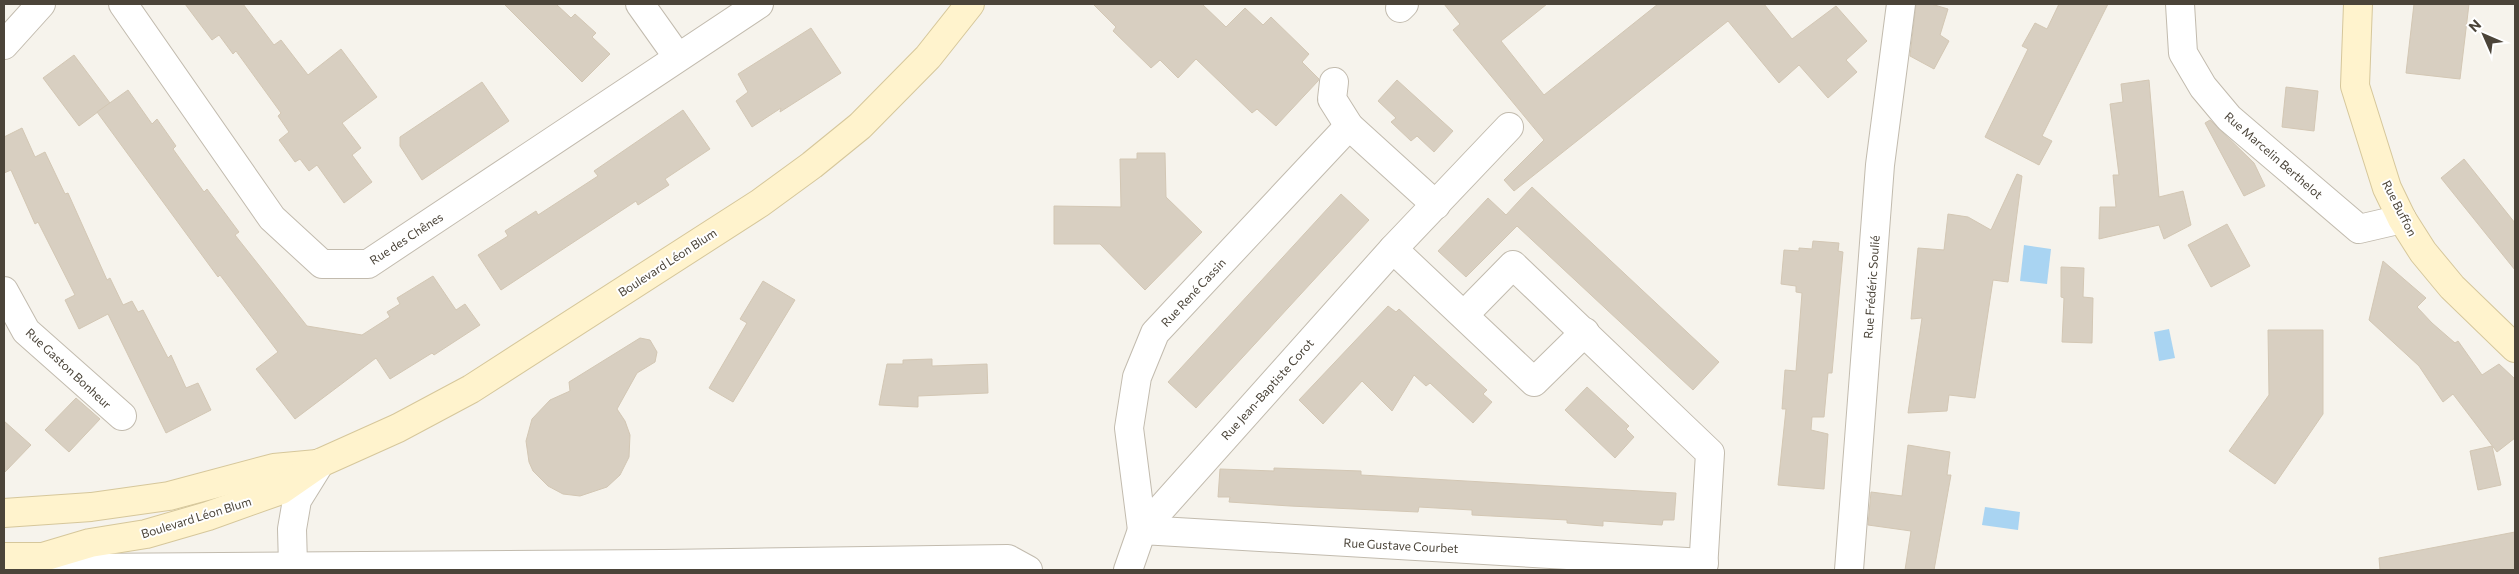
<svg xmlns="http://www.w3.org/2000/svg" width="2519" height="574" viewBox="0 0 2519 574" font-family="Commissioner,sans-serif">
<style>
.water{fill:#a9d4f2}
.building{fill:#d8cfc1;stroke:#d3c7b4}
.lines{fill:none;stroke-linecap:round;stroke-linejoin:round}
.street-casing{stroke:#c2bbae;stroke-width:30}
.secondary-casing{stroke:#d6c79b;stroke-width:30}
.street{stroke:#fff;stroke-width:28}
.secondary{stroke:#fff3cd;stroke-width:28}
.labels{text-anchor:middle;dominant-baseline:central;stroke-width:4;stroke-linejoin:round;paint-order:stroke}
.street-label{font-size:12px;fill:#4b4439;stroke:#fff}
</style>
<rect width="100%" height="100%" fill="#f6f3ec"/>
<g class="water">
<path d="M 2024,245 L 2051,249 L 2047,284 L 2020,281 Z"/>
<path d="M 2169,329 L 2175,358 L 2159,361 L 2154,332 Z"/>
<path d="M 1985,507 L 2020,512 L 2018,530 L 1982,525 Z"/>
</g>
<g class="building">
<path d="M 185,4 L 243,4 L 274,45 L 281,40 L 308,75 L 341,49 L 377,97 L 342,123 L 361,148 L 352,155 L 372,182 L 344,203 L 317,165 L 309,171 L 300,159 L 295,162 L 279,140 L 289,132 L 278,116 L 281,113 L 236,51 L 233,54 L 219,35 L 212,40 Z"/>
<path d="M 504,4 L 556,4 L 571,18 L 575,14 L 596,33 L 592,37 L 610,54 L 582,82 Z"/>
<path d="M 1093,4 L 1202,4 L 1226,27 L 1245,8 L 1263,25 L 1271,17 L 1309,54 L 1302,62 L 1319,79 L 1318,81 L 1276,126 L 1257,109 L 1252,113 L 1196,59 L 1178,78 L 1160,60 L 1151,68 L 1113,31 L 1116,27 Z"/>
<path d="M 1444,4 L 1547,4 L 1501,41 L 1544,95 L 1658,4 L 1764,4 L 1792,39 L 1836,6 L 1867,41 L 1846,60 L 1857,72 L 1828,98 L 1799,65 L 1779,83 L 1728,21 L 1514,191 L 1504,180 L 1544,140 L 1453,30 L 1460,24 Z"/>
<path d="M 1916,4 L 1931,4 L 1948,9 L 1940,35 L 1949,41 L 1934,69 L 1910,56 Z"/>
<path d="M 2059,4 L 2108,4 L 2042,136 L 2052,141 L 2039,165 L 1985,137 L 2028,49 L 2022,46 L 2035,23 L 2047,29 Z"/>
<path d="M 2414,4 L 2469,4 L 2460,79 L 2406,73 Z"/>
<path d="M 811,28 L 841,73 L 780,112 L 781,108 L 752,127 L 736,101 L 748,92 L 738,74 Z"/>
<path d="M 74,55 L 110,103 L 79,126 L 43,78 Z"/>
<path d="M 1397,80 L 1453,131 L 1434,152 L 1417,136 L 1411,141 L 1391,122 L 1396,118 L 1378,101 Z"/>
<path d="M 2149,80 L 2159,197 L 2183,191 L 2191,225 L 2164,239 L 2159,225 L 2099,239 L 2100,207 L 2116,207 L 2113,175 L 2119,175 L 2110,104 L 2123,102 L 2121,84 Z"/>
<path d="M 482,82 L 509,121 L 422,180 L 400,146 L 400,137 Z"/>
<path d="M 2286,87 L 2318,91 L 2314,131 L 2282,127 Z"/>
<path d="M 128,90 L 152,124 L 157,119 L 176,146 L 173,149 L 191,174 L 204,192 L 207,189 L 239,232 L 235,235 L 307,326 L 362,335 L 390,317 L 387,312 L 400,304 L 397,298 L 433,276 L 456,310 L 465,304 L 480,325 L 434,355 L 432,353 L 390,379 L 376,358 L 295,419 L 256,369 L 278,352 L 220,275 L 218,277 L 97,112 Z"/>
<path d="M 683,110 L 710,149 L 665,179 L 669,185 L 638,205 L 636,201 L 501,290 L 478,255 L 508,236 L 505,231 L 536,211 L 538,215 L 598,176 L 594,171 Z"/>
<path d="M 2210,120 L 2254,163 L 2265,186 L 2244,196 L 2205,123 Z"/>
<path d="M 22,128 L 35,157 L 45,152 L 65,194 L 68,193 L 107,280 L 110,278 L 123,305 L 132,301 L 138,312 L 143,310 L 168,358 L 171,355 L 186,388 L 198,383 L 211,410 L 166,433 L 108,314 L 79,329 L 65,300 L 75,295 L 38,222 L 35,224 L 11,170 L 4,173 L 4,137 Z"/>
<path d="M 1137,153 L 1165,153 L 1166,197 L 1202,232 L 1145,290 L 1100,244 L 1054,244 L 1054,206 L 1121,207 L 1120,159 L 1137,159 Z"/>
<path d="M 2464,159 L 2515,223 L 2515,270 L 2441,178 Z"/>
<path d="M 2017,174 L 2022,176 L 2008,282 L 1993,280 L 1975,398 L 1949,395 L 1947,411 L 1908,413 L 1922,318 L 1911,319 L 1918,248 L 1944,250 L 1948,214 L 1968,217 L 1991,230 Z"/>
<path d="M 1532,187 L 1719,362 L 1693,390 L 1517,226 L 1466,277 L 1438,251 L 1488,198 L 1506,215 Z"/>
<path d="M 1341,194 L 1369,220 L 1196,408 L 1168,382 Z"/>
<path d="M 2227,224 L 2250,266 L 2211,287 L 2188,245 Z"/>
<path d="M 1813,241 L 1839,243 L 1838,251 L 1843,252 L 1832,373 L 1828,373 L 1824,417 L 1812,417 L 1811,430 L 1828,434 L 1824,489 L 1778,485 L 1786,409 L 1782,409 L 1785,370 L 1796,371 L 1802,293 L 1796,292 L 1796,286 L 1781,284 L 1784,250 L 1799,251 L 1799,248 L 1812,249 Z"/>
<path d="M 2383,261 L 2426,298 L 2417,307 L 2432,323 L 2455,343 L 2458,341 L 2482,375 L 2499,364 L 2515,379 L 2515,438 L 2497,452 L 2453,394 L 2443,402 L 2419,366 L 2369,320 Z"/>
<path d="M 2061,267 L 2084,268 L 2083,297 L 2093,298 L 2092,343 L 2062,342 L 2064,298 L 2061,297 Z"/>
<path d="M 763,281 L 795,300 L 733,402 L 709,388 L 747,323 L 740,319 Z"/>
<path d="M 1388,306 L 1396,312 L 1399,309 L 1487,390 L 1483,394 L 1492,402 L 1473,423 L 1430,383 L 1426,386 L 1414,375 L 1392,411 L 1362,381 L 1323,424 L 1299,400 Z"/>
<path d="M 2268,330 L 2323,330 L 2323,414 L 2275,484 L 2229,451 L 2269,395 Z"/>
<path d="M 640,338 L 650,340 L 657,352 L 655,362 L 637,373 L 617,409 L 625,421 L 630,435 L 629,457 L 620,475 L 607,487 L 580,496 L 563,494 L 548,486 L 533,471 L 529,462 L 526,441 L 532,419 L 550,400 L 570,391 L 569,382 Z"/>
<path d="M 932,359 L 932,366 L 987,364 L 988,393 L 918,396 L 918,407 L 879,405 L 887,364 L 903,364 L 903,360 Z"/>
<path d="M 1587,387 L 1629,426 L 1626,429 L 1634,437 L 1615,458 L 1565,410 Z"/>
<path d="M 76,398 L 100,419 L 69,452 L 45,430 Z"/>
<path d="M 4,421 L 31,445 L 4,473 Z"/>
<path d="M 1908,445 L 1950,452 L 1947,475 L 1951,475 L 1934,570 L 1905,570 L 1911,531 L 1868,525 L 1871,492 L 1902,496 Z"/>
<path d="M 2492,446 L 2501,485 L 2478,490 L 2470,451 Z"/>
<path d="M 1274,468 L 1361,471 L 1361,475 L 1676,493 L 1674,520 L 1663,520 L 1662,525 L 1603,521 L 1603,526 L 1567,523 L 1567,520 L 1472,515 L 1472,510 L 1419,507 L 1418,512 L 1290,506 L 1229,502 L 1230,497 L 1218,497 L 1220,469 L 1274,471 Z"/>
<path d="M 2515,532 L 2515,570 L 2380,570 L 2379,558 Z"/>
</g>
<g class="lines">
<g class="street-casing">
<g id="street">
<path d="M 123,4 L 272,218 L 322,264 L 368,264 L 759,4"/>
<path d="M 640,4 L 677,56"/>
<path d="M 2180,4 L 2183,53 L 2203,87 L 2229,118 L 2359,229 L 2402,219"/>
<path d="M 1400,8 L 1404,4"/>
<path d="M 4,45 L 41,4"/>
<path d="M 1334,82 L 1332,99 L 1349,126 L 1436,205"/>
<path d="M 1393,249 L 1534,382 L 1585,332"/>
<path d="M 4,291 L 26,331 L 122,416"/>
<path d="M 1464,315 L 1513,265 L 1710,453 L 1703,570"/>
<path d="M 1142,530 L 1393,249 L 1509,127"/>
<path d="M 1142,530 L 1129,428 L 1137,377 L 1155,333 L 1349,126"/>
<path d="M 43,557 L 85,568 L 664,564 L 1008,559 L 1028,570"/>
<path d="M 293,565 L 292,529 L 297,500 L 320,463"/>
<path d="M 1128,570 L 1142,530 L 1704,563"/>
<path d="M 1849,570 L 1880,165 L 1901,4"/>
</g>
</g>
<g class="secondary-casing">
<g id="secondary">
<path d="M 2358,4 L 2355,86 L 2387,188 L 2402,219 L 2423,252 L 2452,287 L 2515,348"/>
<path d="M 4,513 L 91,507 L 169,496 L 274,468 L 317,464"/>
<path d="M 4,557 L 43,557 L 90,543 L 146,534 L 208,516 L 281,490 L 320,463 L 398,428 L 471,389 L 760,203 L 812,165 L 860,126 L 928,57 L 970,4"/>
</g>
</g>
<use href="#street" class="street"/>
<use href="#secondary" class="secondary"/>
</g>
<g class="labels">
<g class="street-label">
<text transform="translate(2274 155) rotate(41)">Rue Marcelin Berthelot</text>
<text transform="translate(2400 208) rotate(63)">Rue Buffon</text>
<text transform="translate(406 238) rotate(-33)">Rue des Chênes</text>
<text transform="translate(667 262) rotate(-33)">Boulevard Léon Blum</text>
<text transform="translate(1871 287) rotate(-86)">Rue Frédéric Soulié</text>
<text transform="translate(1193 292) rotate(-47)">Rue René Cassin</text>
<text transform="translate(69 368) rotate(43)">Rue Gaston Bonheur</text>
<text transform="translate(1267 389) rotate(-48)">Rue Jean-Baptiste Corot</text>
<text transform="translate(196 517) rotate(-17)">Boulevard Léon Blum</text>
<text transform="translate(1401 545) rotate(3)">Rue Gustave Courbet</text>
</g>
</g>
<rect width="2519" height="574" fill="none" stroke="#4b4439" stroke-width="10"/>
<g transform="translate(2484 35) rotate(315)" stroke="#ffffff" stroke-width="4" paint-order="stroke">
<path d="M0-4L9 19L0 12L-9 19Z" fill="#4b4439"/>
<text y="-8" font-size="14" font-weight="bold" text-anchor="middle" fill="#4b4439">N</text>
</g>
</svg>
